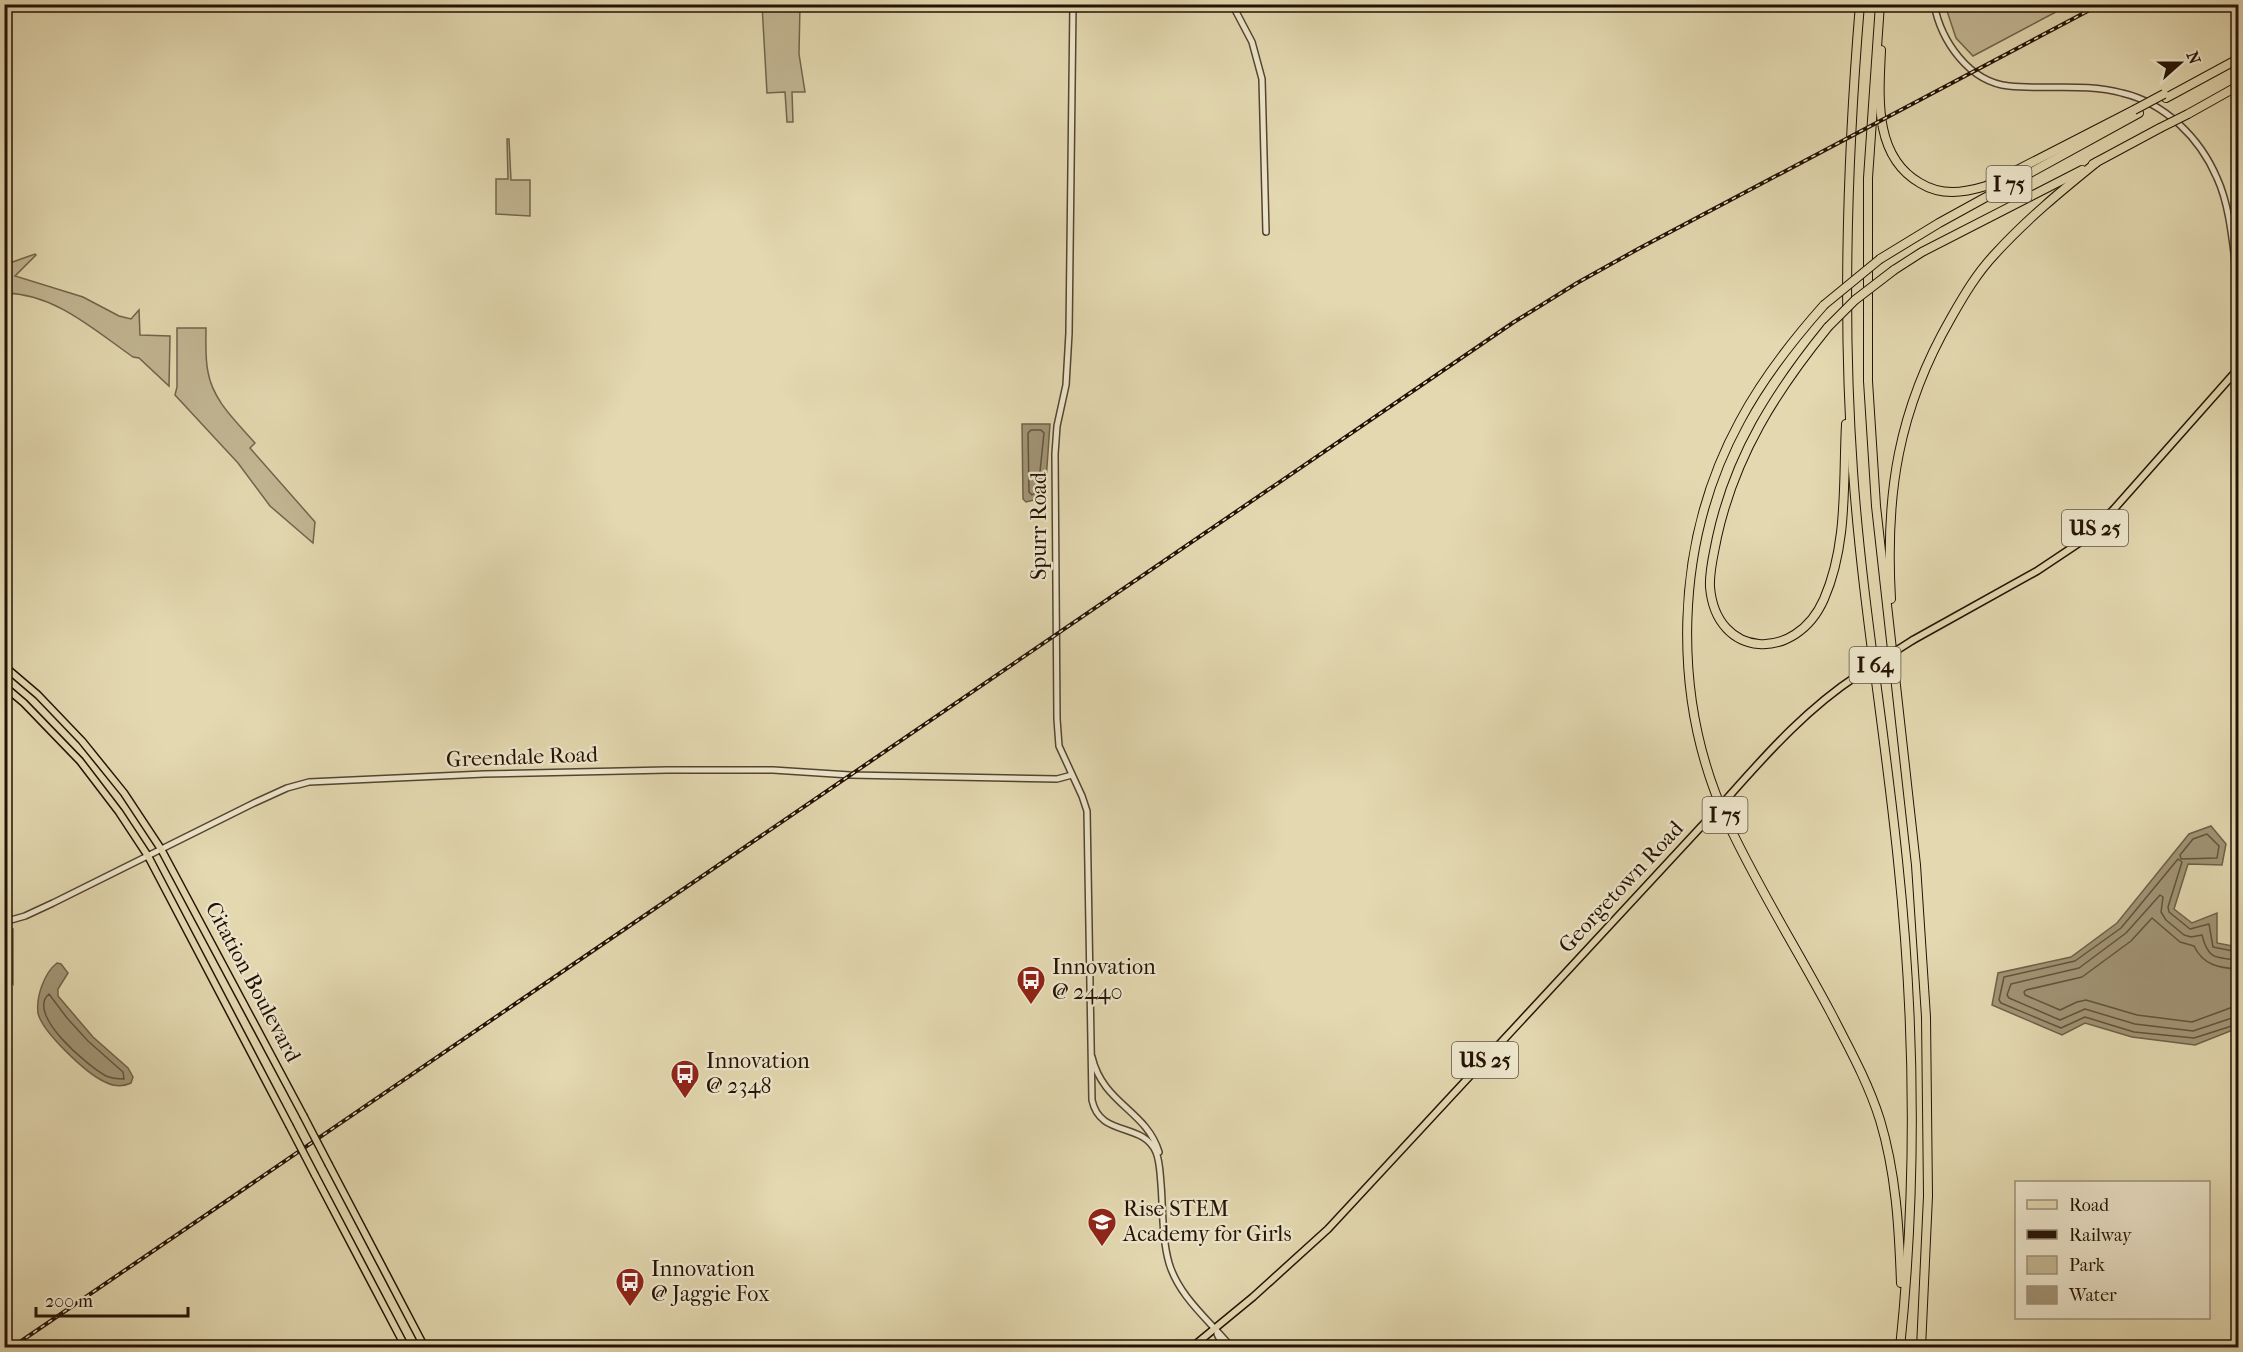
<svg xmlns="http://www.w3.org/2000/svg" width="2243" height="1352" viewBox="0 0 2243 1352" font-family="'IM FELL French Canon',serif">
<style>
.green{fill:#c2b693;stroke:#72644c;stroke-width:1.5}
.water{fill:#a29576;stroke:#6f6148;stroke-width:1.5}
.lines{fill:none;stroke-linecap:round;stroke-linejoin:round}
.shore{stroke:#62543d;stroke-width:1.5}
.minor-casing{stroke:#53442f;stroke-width:8}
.major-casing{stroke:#231204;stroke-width:9}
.highway-casing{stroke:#231204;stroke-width:10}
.minor{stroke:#ede6cc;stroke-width:5}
.major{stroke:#e3d8b0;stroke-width:6}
.highway{stroke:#e3d8b0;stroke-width:8}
.rail-casing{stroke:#231204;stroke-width:4}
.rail{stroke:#ede6cc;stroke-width:1.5;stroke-dasharray:4.5;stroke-linecap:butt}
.major-bridge-casing{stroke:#231204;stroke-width:9;stroke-linecap:butt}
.highway-bridge-casing{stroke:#231204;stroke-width:10;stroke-linecap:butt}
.major-bridge{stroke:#e3d8b0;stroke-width:6}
.highway-bridge{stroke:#e3d8b0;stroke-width:8}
.labels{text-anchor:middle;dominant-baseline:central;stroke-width:4.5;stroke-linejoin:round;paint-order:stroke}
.shield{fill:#ede6cc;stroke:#605240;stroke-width:1.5}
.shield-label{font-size:21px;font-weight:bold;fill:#231204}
.street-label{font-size:22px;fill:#231204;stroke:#ede6cc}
.poi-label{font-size:22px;fill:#231204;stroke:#ede6cc;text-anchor:start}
</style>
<rect width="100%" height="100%" fill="#e3d8b0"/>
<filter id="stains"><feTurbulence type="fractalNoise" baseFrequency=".00333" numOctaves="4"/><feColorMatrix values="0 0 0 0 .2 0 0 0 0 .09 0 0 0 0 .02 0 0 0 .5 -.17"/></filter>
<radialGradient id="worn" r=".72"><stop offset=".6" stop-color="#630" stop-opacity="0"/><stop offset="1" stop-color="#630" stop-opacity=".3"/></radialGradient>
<g class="green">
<path d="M 762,5 L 800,5 L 799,54 L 805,92 L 792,92 L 793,122 L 787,122 L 785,92 L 767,93 Z"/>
<path d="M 1945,5 L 1945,4 L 2069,5 L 1973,56 L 1956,38 Z"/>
<path d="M 507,139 L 509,139 L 511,180 L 530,180 L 530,216 L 496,214 L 496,179 L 508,179 Z"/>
<path d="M 35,254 L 36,255 L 15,276 L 83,297 L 119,316 L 131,319 L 139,310 L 140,335 L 170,336 L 169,386 L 139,358 L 133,357 C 93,329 55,294 5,293 L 5,261 L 7,264 Z"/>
<path d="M 177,328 L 206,328 C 206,343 205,358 208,372 C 213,401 236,421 255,443 L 250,448 L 315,522 L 313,543 L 270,506 L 238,463 L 175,395 L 177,387 Z"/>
<path d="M 5,929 L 13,929 L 13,984 L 5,975 Z"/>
</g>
<g class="water">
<path d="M 1022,424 L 1050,424 L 1046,481 L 1043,498 L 1026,502 L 1023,499 Z"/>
<path d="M 2211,826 L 2226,844 L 2222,865 L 2188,864 L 2174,909 L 2192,923 L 2217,913 L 2217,943 L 2238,947 L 2238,1028 L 2195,1045 L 2132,1037 L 2085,1023 L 2062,1035 L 1992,1005 L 1998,973 L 2071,957 L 2117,923 L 2189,834 Z"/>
<path d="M 57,963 L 61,964 L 68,973 L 58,989 L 58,996 L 93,1037 L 128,1068 L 133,1077 L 131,1083 C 123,1087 113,1086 105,1082 C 87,1074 42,1032 38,1013 C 36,997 44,973 57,963 Z"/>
</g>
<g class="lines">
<g class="shore">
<path d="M 1031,430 L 1041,430 L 1044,433 L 1038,491 L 1032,495 L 1029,492 L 1028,433 Z"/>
<path d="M 2207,834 L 2219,846 L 2217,858 L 2181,859 L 2180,855 L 2193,839 Z"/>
<path d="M 2238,952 L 2213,947 L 2209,924 L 2190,929 L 2169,912 L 2168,907 L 2182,862 L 2178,859 L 2121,928 L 2075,961 L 2004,977 L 1999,1000 L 2001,1003 L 2061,1028 L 2085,1017 L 2134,1032 L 2194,1038 L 2238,1024"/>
<path d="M 2238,960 C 2215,958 2208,959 2202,935 L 2191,937 L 2184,935 L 2166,920 L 2161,912 L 2163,897 L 2160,895 L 2126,933 L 2079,968 L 2011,984 L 2007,995 L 2009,998 L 2060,1020 L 2085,1009 L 2135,1024 L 2193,1031 L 2238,1016"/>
<path d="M 2238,969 C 2219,968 2203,965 2194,946 L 2180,942 L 2152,918 L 2131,941 L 2082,977 L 2026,990 L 2024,992 L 2025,995 L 2060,1010 L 2077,1002 L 2086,1000 L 2137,1015 L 2192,1022 L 2230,1008 L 2238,1007"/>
<path d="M 49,994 L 67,1018 L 88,1041 L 123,1072 L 124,1079 C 118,1079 111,1078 106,1076 C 89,1067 25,1014 49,994 Z"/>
</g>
<g class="minor-casing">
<g id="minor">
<path d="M 1073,4 L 1069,333 L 1066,385 L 1057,426 L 1055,454 L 1057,719 L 1059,746 L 1082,796 L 1087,811 L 1092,1100 C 1100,1138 1142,1121 1156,1152 C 1160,1162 1160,1174 1161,1184 C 1163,1210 1162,1238 1169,1263 C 1179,1297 1210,1321 1232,1348"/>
<path d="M 1232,4 L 1252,42 L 1262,79 L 1266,232"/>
<path d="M 1934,4 C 1941,41 1969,82 2009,86 C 2047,90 2085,83 2122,93 C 2165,103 2200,138 2217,178 C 2231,208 2233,251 2238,284"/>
<path d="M 4,10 L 16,4"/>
<path d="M 4,922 L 25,916 L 53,903 L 254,803 L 287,788 L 309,782 L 484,774 L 667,770 L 773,770 L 850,775 L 1057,779 L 1072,775"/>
<path d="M 1092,1057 C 1103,1104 1146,1110 1159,1152"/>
<path d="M 1217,1334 L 1224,1348"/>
</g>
</g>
<g class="major-casing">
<g id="major">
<path d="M 1913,640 L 2037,571 L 2082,541 L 2114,509 L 2238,369"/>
<path d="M 4,666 L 38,695 L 82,741 L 124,793 L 161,849 L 303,1115"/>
<path d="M 4,686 L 24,703 L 80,761 L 119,812 L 148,856 L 289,1125"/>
<path d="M 1731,794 C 1770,750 1809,707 1858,675"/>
<path d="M 329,1165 L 425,1348"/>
<path d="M 315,1175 L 406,1348"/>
<path d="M 1191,1348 L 1253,1297 L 1328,1229 L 1711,816"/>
</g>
</g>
<g class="highway-casing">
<g id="highway">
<path d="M 1860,4 C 1847,160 1842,315 1853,471 C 1862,601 1885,731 1898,861 C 1915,1022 1917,1186 1900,1348"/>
<path d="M 1880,4 L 1868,178 L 1868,381 L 1876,506 L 1916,865 L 1926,1017 L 1928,1196 L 1921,1348"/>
<path d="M 1881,50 C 1879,96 1873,156 1920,183 C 1941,196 1963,193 1986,186 L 2134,110"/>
<path d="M 2166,98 L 2238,59"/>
<path d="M 2188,114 L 2238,86"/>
<path d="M 2093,164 L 2160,128"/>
<path d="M 1880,259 L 1939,223 L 2139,113"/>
<path d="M 1894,270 L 1922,252 L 2082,170"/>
<path d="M 1824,305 C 1792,341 1763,378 1740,421 C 1674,542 1670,696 1727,821 C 1758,888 1797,949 1831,1013 C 1849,1048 1868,1082 1880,1120 C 1896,1173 1899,1227 1901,1283"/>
<path d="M 1828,327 C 1776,391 1735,455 1717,537 C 1714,553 1709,571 1710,587 C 1716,659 1796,663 1824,599 C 1848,544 1843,482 1846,424"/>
<path d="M 1891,599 C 1885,494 1898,410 1951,318 C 1964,295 1977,273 1995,254 C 2026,220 2061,191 2097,162"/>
</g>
</g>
<use href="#minor" class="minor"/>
<use href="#major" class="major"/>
<use href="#highway" class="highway"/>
<g class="rail-casing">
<path id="rail" d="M 11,1348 L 1514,322 L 1577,283 L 1638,249 L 2101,4"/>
</g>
<use href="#rail" class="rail"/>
<g class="major-bridge-casing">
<g id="major-bridge">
<path d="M 1858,675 L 1913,640"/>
<path d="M 1711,816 L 1731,794"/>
<path d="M 303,1115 L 329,1165"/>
<path d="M 289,1125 L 315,1175"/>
</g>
</g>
<g class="highway-bridge-casing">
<g id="highway-bridge">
<path d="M 2134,110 L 2164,94"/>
<path d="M 2160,128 L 2188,114"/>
<path d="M 1824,305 L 1880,259"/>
<path d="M 1828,327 L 1855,300 L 1894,270"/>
</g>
</g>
<use href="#major-bridge" class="major-bridge"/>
<use href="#highway-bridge" class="highway-bridge"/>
</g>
<defs>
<g id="bus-pin" transform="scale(1.5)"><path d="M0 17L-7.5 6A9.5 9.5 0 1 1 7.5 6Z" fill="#8f2418" stroke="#ede6cc"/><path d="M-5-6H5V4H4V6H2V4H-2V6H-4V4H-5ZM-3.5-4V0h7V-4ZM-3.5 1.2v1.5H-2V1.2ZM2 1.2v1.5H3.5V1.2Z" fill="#fff"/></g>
<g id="school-pin" transform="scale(1.5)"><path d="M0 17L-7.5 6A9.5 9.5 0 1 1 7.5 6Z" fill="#8f2418" stroke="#ede6cc"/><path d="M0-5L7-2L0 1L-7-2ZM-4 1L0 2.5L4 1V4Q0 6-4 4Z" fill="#fff"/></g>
</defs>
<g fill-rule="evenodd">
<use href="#bus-pin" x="1031" y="980"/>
<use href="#bus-pin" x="685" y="1074"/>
<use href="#school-pin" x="1102" y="1222"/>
<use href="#bus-pin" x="630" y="1282"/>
</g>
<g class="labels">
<g class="shield">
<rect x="1986.5" y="166" width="45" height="36" rx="4.5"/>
<rect x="2062" y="510" width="66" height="36" rx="4.5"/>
<rect x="1849.5" y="647" width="51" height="36" rx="4.5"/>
<rect x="1702.5" y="797" width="45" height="36" rx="4.5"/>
<rect x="1452" y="1042" width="66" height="36" rx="4.5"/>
</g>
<g class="shield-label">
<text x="2009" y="184">I 75</text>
<text x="2095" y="528">US 25</text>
<text x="1875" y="665">I 64</text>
<text x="1725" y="815">I 75</text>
<text x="1485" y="1060">US 25</text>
</g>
<g class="street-label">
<text transform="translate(1039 526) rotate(-90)">Spurr Road</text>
<text transform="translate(522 757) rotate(-2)">Greendale Road</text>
<text transform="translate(1621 887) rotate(-47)">Georgetown Road</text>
<text transform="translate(253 982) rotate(62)">Citation Boulevard</text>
</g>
<g class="poi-label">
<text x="1052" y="967">Innovation<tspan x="1052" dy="25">@ 2440</tspan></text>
<text x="706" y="1061">Innovation<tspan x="706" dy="25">@ 2348</tspan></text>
<text x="1123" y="1209">Rise STEM<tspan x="1123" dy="25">Academy for Girls</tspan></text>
<text x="651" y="1269">Innovation<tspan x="651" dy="25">@ Jaggie Fox</tspan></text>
</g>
</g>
<rect width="2243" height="1352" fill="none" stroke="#e3d8b0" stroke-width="24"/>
<rect x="6" y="6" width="2231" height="1340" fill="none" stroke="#231204" stroke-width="3"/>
<rect x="12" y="12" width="2219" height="1328" fill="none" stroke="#231204" stroke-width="1.5"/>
<rect x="2015" y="1181" width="195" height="138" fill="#ede6cc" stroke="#9c917c" stroke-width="1.5"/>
<rect x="2027" y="1200" width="30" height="9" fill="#e3d8b0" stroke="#9c917c" stroke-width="1.5"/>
<text x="2069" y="1211" font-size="18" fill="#231204">Road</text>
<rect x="2027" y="1230" width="30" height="9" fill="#231204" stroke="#9c917c" stroke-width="1.5"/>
<text x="2069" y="1241" font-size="18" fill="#231204">Railway</text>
<rect x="2027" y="1256" width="30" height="18" fill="#c2b693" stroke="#9c917c" stroke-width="1.5"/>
<text x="2069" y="1271" font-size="18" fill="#231204">Park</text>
<rect x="2027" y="1286" width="30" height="18" fill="#a29576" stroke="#9c917c" stroke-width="1.5"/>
<text x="2069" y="1301" font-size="18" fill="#231204">Water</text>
<g transform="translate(2180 63) rotate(69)" stroke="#ede6cc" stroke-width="4.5" paint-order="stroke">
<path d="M0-4.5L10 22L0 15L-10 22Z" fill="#231204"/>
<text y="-9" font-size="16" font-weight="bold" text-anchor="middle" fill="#231204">N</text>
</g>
<path d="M36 1307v9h152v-9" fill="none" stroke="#231204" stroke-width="3"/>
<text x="45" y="1307" font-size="18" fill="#231204" stroke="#ede6cc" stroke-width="4.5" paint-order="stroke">200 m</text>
<rect width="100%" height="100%" filter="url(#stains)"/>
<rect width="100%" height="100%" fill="url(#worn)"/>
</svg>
